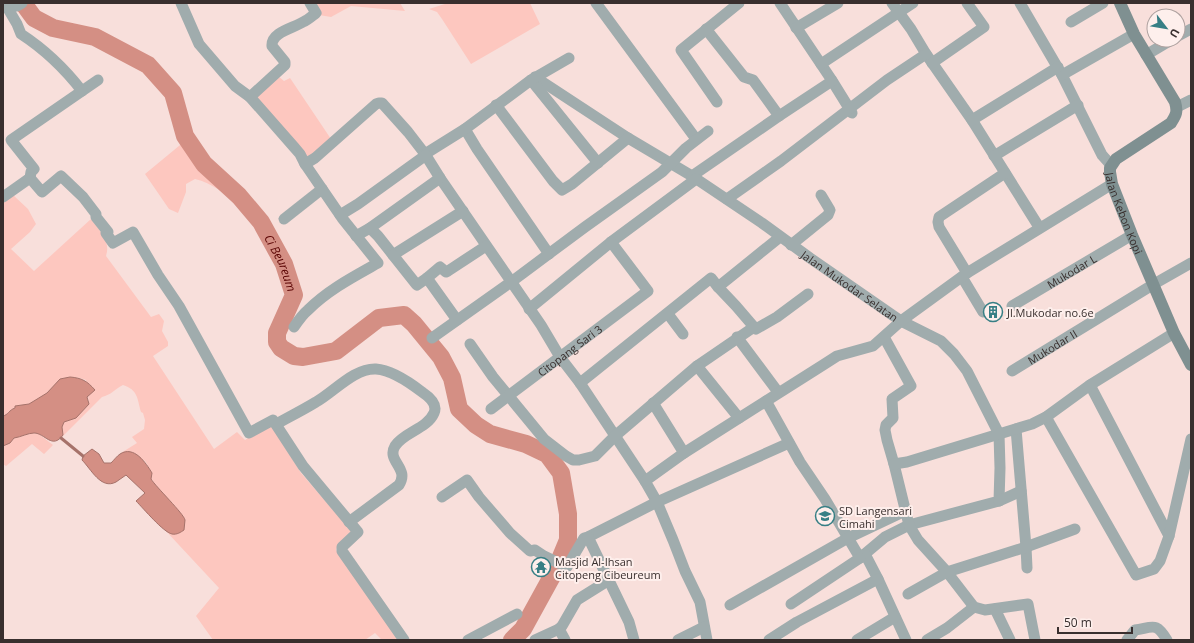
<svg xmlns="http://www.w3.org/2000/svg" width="1194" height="643" viewBox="0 0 1194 643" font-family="'Open Sans',sans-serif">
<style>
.green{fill:#fdc7bf}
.water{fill:#d48f84;stroke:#a6726a}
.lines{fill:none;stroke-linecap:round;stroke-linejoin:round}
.stream{stroke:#a6726a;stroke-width:3}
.river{stroke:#d48f84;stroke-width:18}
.minor{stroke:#a0acad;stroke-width:11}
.secondary{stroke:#7f9091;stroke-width:12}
.labels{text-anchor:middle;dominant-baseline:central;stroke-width:4;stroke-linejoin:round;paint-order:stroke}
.street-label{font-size:11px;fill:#392f2e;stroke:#feefec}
.poi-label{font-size:11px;fill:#392f2e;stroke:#feefec;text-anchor:start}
.water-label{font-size:12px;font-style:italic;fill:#5a0403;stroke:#feefec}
</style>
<rect width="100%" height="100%" fill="#f8dfdb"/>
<g class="green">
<path d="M 311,3 L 400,3 L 405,11 L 351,6 L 331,17 L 319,15 Z"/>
<path d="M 448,3 L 530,3 L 540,24 L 471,64 L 442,19 L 437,12 L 429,9 Z"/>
<path d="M 278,76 L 284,81 L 290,78 L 331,139 L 308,157 L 253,96 Z"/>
<path d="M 185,141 L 232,189 L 239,206 C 226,194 212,183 195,179 L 186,184 L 186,192 L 178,213 L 169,209 L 145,174 Z"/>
<path d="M 12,194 L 28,209 L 36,224 L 30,232 L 11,249 L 34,271 L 91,219 C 100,231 111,241 106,256 L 151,317 L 159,314 L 164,321 L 162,331 L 168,342 L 168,346 L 153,356 L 214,449 L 237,432 L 245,440 L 268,425 L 273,428 L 301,473 L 353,533 L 337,547 L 336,550 L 400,640 L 382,640 L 375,633 L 365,640 L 213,640 L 196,616 L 219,588 L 165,530 L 173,534 L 181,513 L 172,505 L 151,479 L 152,473 L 145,461 L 128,452 L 121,453 L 137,443 L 132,437 L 144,429 L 145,420 L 143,413 L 141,412 C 137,398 138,390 123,385 C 115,389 111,395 102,397 L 60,439 L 63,435 L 62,427 L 64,422 L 76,418 L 89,404 L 86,380 L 80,378 L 70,377 L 60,379 L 47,393 L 29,404 L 15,406 L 15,408 C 9,410 8,415 3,416 L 3,199 Z"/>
<path d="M 32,433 L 39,434 L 53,445 L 44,454 L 32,444 L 6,466 L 3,464 L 3,446 L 10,443 L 14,438 L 23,436 Z"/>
</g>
<g class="water">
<path d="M 70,377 C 82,378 87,381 95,390 L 87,397 L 89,404 L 76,418 L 64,422 L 62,427 L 63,435 C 52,450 45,433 34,433 C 28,433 21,437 14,438 L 10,443 L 3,446 L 3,416 C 8,415 9,410 15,408 L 15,406 L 29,404 L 47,393 L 60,379 Z"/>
<path d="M 92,449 L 99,454 L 104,463 L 111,463 C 114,460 117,456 120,454 C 134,445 146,463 152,473 L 151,479 C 156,487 184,514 185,520 C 185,523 184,527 184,530 C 181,532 177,535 172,534 C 163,532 144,509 136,501 L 145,493 L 126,475 C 123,477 119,480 116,482 C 101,490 91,469 82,460 L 83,456 Z"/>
</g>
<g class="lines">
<path class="stream" d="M 61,438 L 83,456"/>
<path class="river" id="s1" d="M 23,3 L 34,18 L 53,28 L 95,37 L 148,65 L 173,93 L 185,136 L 204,164 L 239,196 L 261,222 L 284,264 L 294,295 L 277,333 L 277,342 L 281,348 L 294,356 L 303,357 L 336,351 L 379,318 L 404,315 L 414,324 L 441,357 L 452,378 L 459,409 L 476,425 L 490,434 L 526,444 L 547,454 L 561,473 L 568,514 L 568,540 L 556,569 L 523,629 L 512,640"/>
<g class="minor">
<path d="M 181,3 L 199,44 L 235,86 L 250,97 L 294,147 L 300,154 L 305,164 L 315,158 L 376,104 L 379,103 L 382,103 L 408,132 L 425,154 L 440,178 L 541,325 L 560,357 L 580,383 L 645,481 L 657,502 L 673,540 L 685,571 L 700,602 L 707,640"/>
<path d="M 596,3 L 696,139"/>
<path d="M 780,3 L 831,79 L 852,113"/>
<path d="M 892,3 L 911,29 L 926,54 L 972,120 L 1039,227"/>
<path d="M 1020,3 L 1062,75 L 1102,155 L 1111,165"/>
<path d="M 3,7 L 17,6 L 22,3"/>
<path d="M 7,7 L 17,24 L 21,34 C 44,49 65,69 82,91 L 98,80"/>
<path d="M 1071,22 L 1103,3"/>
<path d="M 796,28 L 838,3"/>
<path d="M 706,29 L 744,77 L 753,80 L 779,116"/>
<path d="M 1178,36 L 1191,29"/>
<path d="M 1146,55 L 1171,40"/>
<path d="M 932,63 L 984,27 L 967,3"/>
<path d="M 821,64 L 913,3"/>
<path d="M 1062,75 L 1134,34"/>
<path id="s2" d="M 535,77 L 628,138 L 692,176 L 762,223 L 810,258 L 901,321 L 941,341 L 954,354 L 967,371 L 999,434 L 1000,468 L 999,501 L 909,525 L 885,537 L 860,558 L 825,499 L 800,462 L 766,401"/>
<path d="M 531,80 L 598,163"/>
<path d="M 250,97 L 285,65 L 285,62 L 272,46 C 271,32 294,28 303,22 C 308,20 312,16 316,13 L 310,3"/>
<path d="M 717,102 L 681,50 L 739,3"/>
<path d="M 496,105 L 553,181 L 562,190 L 572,184 L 628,138"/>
<path d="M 1177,107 L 1191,100"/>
<path d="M 972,120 L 1058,67"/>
<path d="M 465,129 L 477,149 L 549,254"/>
<path d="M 425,154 L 465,129 L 531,80 L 569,58"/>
<path d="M 994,156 L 1078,105"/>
<path d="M 692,176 L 779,116 L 832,81"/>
<path d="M 30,178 L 31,172 L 34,169 L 11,140 L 82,91"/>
<path d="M 3,197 L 30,178 L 42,192 L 61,176 L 83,197 L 96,214 L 96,217 L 108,232 L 106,233 L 113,243 L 133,232 L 158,275 L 179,306 L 249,433 L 273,420 L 303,466 L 358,532 L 342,547 L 342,551 L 404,640"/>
<path d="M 727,199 L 781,161 L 887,80 L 926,54"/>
<path d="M 340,215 L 358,204 L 426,155"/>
<path d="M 284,219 L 322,189"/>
<path d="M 370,228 L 378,236 L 393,255 L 463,211"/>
<path d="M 356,236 L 370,228 L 440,178"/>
<path d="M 791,245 L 828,215 L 830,210 L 821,195"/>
<path d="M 393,255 L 416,284 L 417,285 L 427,278"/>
<path d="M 967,273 L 939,227 L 938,222 L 939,217 L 1005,173"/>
<path d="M 962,277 L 983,312"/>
<path d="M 718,287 L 736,306 L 754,327"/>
<path id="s3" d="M 1012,306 L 1132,235"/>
<path d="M 529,309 L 611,242 L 696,179"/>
<path d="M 668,314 L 683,334"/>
<path d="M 457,320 L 427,278 L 440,267 L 446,272 L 448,271 L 486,246"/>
<path d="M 294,327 C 298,321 302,315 308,310 C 328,290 353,277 378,263 L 342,218 L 305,164"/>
<path d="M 737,337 L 778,392"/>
<path d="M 884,337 L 911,386 L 892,399 L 893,418 L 886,425 L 885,430 L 887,440 L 894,464 L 909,525 L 918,540 L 947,572 L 974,607 L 985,610 L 1028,604 L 1035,640"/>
<path d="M 432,338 L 511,282 L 585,227 L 662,172 L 686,148 L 708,131"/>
<path d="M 470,344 L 493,377 L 544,439 L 566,456 L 573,460 L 579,460 L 595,456 L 615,436 L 697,366 L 754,327 L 756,329 L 777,317 L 808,294"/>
<path d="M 697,366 L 739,418"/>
<path id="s4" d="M 1012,371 L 1154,284 L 1191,263"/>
<path d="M 580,383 L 711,278 L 718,287 L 780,237"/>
<path d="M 1090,385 L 1169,536"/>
<path d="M 653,403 L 684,453"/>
<path id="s5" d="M 491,409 L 648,291 L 611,242"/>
<path d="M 1046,417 L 1136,575 L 1154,569 L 1160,561 L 1169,536 L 1191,439"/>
<path d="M 276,424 C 289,417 303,410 316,402 C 334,392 354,368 376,369 C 392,370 409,382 422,392 C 428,396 438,404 434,413 C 427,429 404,432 395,446 C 386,461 410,468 399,485 L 349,522"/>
<path d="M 1016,429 L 1026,547 L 1027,568"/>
<path d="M 894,464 L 907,462 L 1032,424 L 1046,417 L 1090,385 L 1174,333"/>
<path d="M 645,481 L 684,453 L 823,365 L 837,356 L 873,346 L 901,321 L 967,273 L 1112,184"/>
<path d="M 442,497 L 467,480 L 479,497 L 510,533 L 530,551 L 535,550 L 544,556 L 567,567 L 584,538 L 588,537 L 657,502 L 789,443"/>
<path d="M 999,501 L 1021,491"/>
<path d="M 588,537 L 629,622 L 634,640"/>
<path d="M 865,554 L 878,579 L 906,640"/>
<path d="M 908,594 L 947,572 L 1026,547 L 1075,529"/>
<path d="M 791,604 L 860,558"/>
<path d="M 730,605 L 848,538 L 905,511"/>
<path d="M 995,609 L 1010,640"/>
<path d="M 468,640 L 517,614"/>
<path d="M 535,640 L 559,629"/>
<path d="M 565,640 L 559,629 L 562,626 L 577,600 L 609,580"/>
<path d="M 678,640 L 704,627"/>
<path d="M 769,640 L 797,622 L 878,579"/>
<path d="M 857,640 L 895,617"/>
<path d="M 927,640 L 947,628 L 974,607"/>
<path d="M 1127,640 L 1135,630 C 1154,627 1156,622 1167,640"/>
</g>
<path class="secondary" id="s6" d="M 1120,3 L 1134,34 L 1175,102 C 1178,112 1176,115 1171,123 L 1116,159 L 1110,168 L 1110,172 L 1112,184 L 1132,235 L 1174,333 L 1191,365"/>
</g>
<defs>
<g id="building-ring" transform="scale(1)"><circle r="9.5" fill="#feefec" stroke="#377f85" stroke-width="1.5"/><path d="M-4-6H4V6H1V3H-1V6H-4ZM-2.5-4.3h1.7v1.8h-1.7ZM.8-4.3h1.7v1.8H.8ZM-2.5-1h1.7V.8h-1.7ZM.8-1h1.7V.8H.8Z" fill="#377f85"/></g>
<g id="school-ring" transform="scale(1)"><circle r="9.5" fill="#feefec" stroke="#377f85" stroke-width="1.5"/><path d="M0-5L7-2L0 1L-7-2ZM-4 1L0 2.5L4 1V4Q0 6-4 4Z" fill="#377f85"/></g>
<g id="temple-ring" transform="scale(1)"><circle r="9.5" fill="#feefec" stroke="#377f85" stroke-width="1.5"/><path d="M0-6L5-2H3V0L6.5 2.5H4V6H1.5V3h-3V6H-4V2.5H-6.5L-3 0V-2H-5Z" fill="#377f85"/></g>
</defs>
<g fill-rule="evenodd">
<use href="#building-ring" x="993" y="312"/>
<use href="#school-ring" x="825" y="516"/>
<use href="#temple-ring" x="541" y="567"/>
</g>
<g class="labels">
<g class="street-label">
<text stroke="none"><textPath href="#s6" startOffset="260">Jalan Kebon Kopi</textPath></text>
<text stroke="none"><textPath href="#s3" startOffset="69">Mukodar L</textPath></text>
<text stroke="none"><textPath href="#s2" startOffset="378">Jalan Mukodar Selatan</textPath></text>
<text stroke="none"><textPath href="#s4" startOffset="47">Mukodar II</textPath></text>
<text stroke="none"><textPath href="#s5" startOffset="98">Citopang Sari 3</textPath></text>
</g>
<g class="poi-label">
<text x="1007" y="312">Jl.Mukodar no.6e</text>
<text x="839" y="510">SD Langensari<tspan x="839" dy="13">Cimahi</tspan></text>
<text x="555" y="561">Masjid Al-Ihsan<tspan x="555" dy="13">Citopeng Cibeureum</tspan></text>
</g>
<g class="water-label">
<text stroke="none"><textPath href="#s1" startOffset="386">Ci Beureum</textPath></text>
</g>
</g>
<rect width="1194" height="643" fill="none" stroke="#392f2e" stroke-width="8"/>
<g transform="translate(1166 28) rotate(121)"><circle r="19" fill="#feefec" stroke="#afa2a0"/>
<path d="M0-3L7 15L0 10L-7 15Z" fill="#377f85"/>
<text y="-6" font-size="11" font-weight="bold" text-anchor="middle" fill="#392f2e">U</text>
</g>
<path d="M1058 627v6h74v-6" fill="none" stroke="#392f2e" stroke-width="2"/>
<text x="1064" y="627" font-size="12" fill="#392f2e" stroke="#feefec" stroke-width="3" paint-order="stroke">50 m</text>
</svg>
